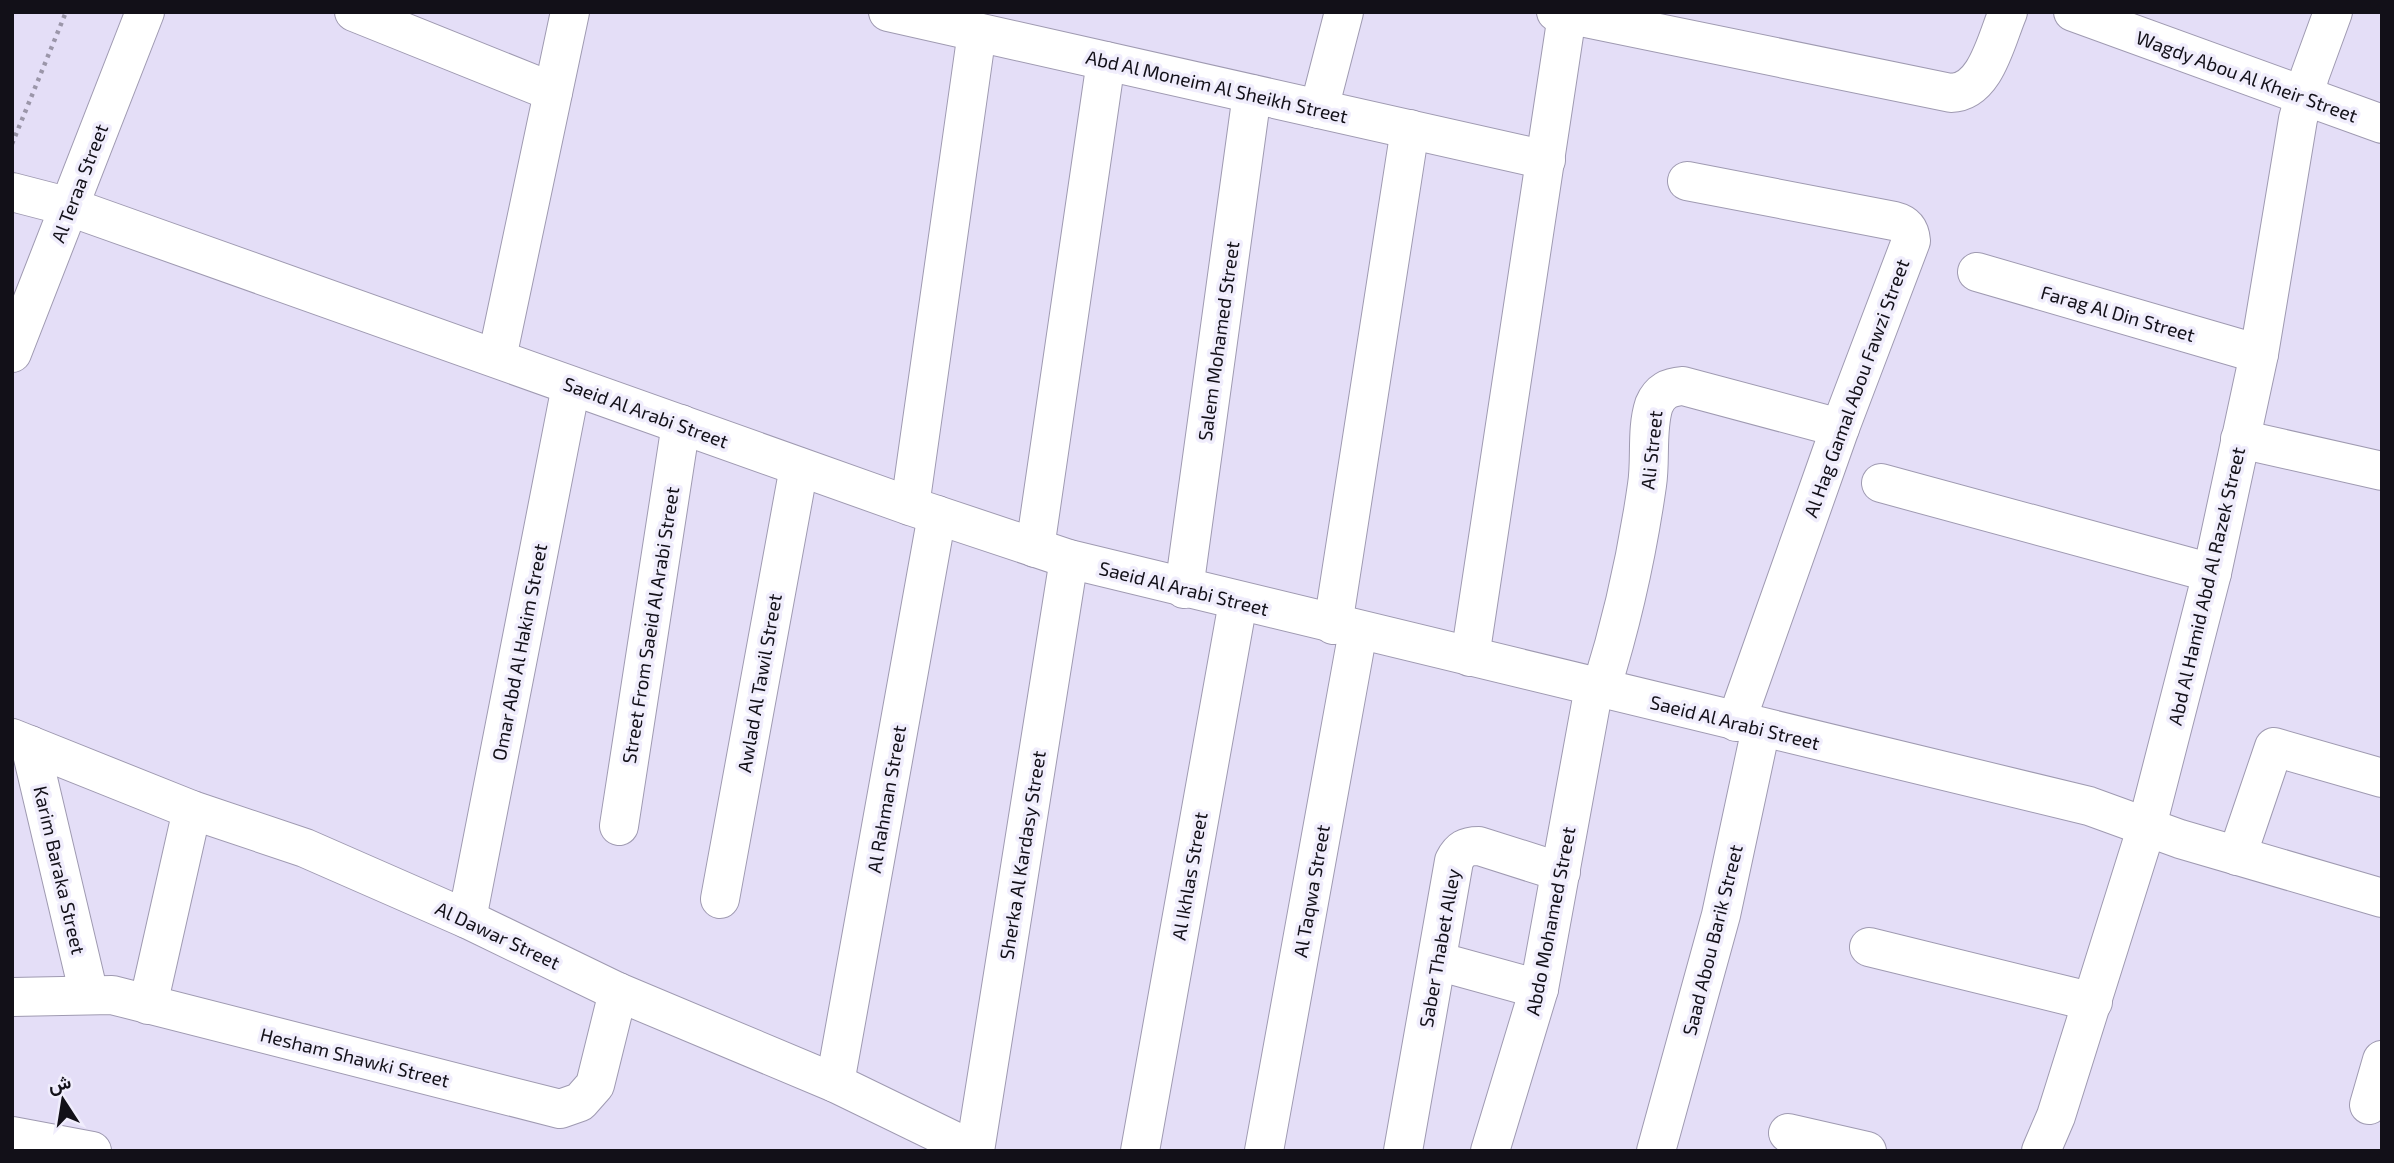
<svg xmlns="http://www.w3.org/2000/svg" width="2394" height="1163" viewBox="0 0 2394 1163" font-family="'Exo 2',Vazirmatn,sans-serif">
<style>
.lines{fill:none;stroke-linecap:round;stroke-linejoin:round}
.street-casing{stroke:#9f9ab1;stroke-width:40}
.path{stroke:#9b96a9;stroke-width:4.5;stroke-dasharray:3.5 5;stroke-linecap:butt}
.street{stroke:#fff;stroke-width:38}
.labels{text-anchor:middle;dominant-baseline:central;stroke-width:7;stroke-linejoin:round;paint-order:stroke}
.street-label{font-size:19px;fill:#121018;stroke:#f0edfc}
</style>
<rect width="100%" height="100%" fill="#e4def7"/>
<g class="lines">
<g class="street-casing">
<g id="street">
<path d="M 354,12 L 553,92"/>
<path d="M 888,12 L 1546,160"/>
<path d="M 1556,12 L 1951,93 C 1986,92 1996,40 2008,12"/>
<path d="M 2073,12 L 2382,124"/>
<path d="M 1319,109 L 1344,12"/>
<path d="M 1687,181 L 1894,221 C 1906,224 1910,229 1911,241 L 1840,428 L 1736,722"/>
<path d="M 12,192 L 70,207 L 910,506 L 1069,559 L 2089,806 L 2180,839 L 2382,898"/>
<path d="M 1977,272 L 2259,354"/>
<path d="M 12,353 L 145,12"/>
<path d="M 497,358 L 570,12"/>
<path d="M 2240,439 L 2382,471"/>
<path d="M 1881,483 L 2212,573"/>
<path d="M 910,506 L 977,32"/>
<path d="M 1035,548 L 1106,61"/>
<path d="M 1184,589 L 1252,94"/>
<path d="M 1333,625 L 1410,129"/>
<path d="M 1470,657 L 1567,15"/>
<path d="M 1601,689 C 1622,622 1637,555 1647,485 C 1651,460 1646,429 1654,405 C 1660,391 1669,387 1683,386 L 1840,428"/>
<path d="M 12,738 L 192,810 L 305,848 L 467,919 L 618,992 L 835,1083 L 975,1151"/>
<path d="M 30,745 L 89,995"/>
<path d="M 619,826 L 681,424"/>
<path d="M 2237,856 L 2274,747 L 2382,778"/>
<path d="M 720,899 L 799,467"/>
<path d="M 467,919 L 571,386"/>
<path d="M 1869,947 L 2093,1002"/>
<path d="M 1437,961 L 1539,989"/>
<path d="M 12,997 L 112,995 L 560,1109 L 580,1102 L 595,1085 L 618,992"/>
<path d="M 148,1005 L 192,810"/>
<path d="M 835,1083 L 937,515"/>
<path d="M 2369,1105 L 2382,1060"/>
<path d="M 1788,1133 L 1867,1151"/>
<path d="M 12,1136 L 92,1151"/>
<path d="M 975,1151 L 1069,559"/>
<path d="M 1140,1151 L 1238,602"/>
<path d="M 1264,1151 L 1358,631"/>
<path d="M 1403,1151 L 1454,861 C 1460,849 1466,846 1479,846 L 1561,872"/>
<path d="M 1490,1151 L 1539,989 L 1594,687"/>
<path d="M 1656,1151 L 1721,915 L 1761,728"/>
<path d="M 2041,1151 L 2056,1116 L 2147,826 L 2212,573 L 2259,354 L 2298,119 L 2310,75 L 2333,12"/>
</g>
</g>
<path class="path" d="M 12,144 L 66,12"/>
<use href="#street" class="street"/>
</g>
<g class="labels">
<g class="street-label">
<text transform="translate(2247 76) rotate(20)">Wagdy Abou Al Kheir Street</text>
<text transform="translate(1217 86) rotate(13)">Abd Al Moneim Al Sheikh Street</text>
<text transform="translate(79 183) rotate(-69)">Al Teraa Street</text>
<text transform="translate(2118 313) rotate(16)">Farag Al Din Street</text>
<text transform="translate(1218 341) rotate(-82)">Salem Mohamed Street</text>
<text transform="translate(1856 388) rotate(-70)">Al Hag Gamal Abou Fawzi Street</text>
<text transform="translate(646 412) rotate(20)">Saeid Al Arabi Street</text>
<text transform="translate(1651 450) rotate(-84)">Ali Street</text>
<text transform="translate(2206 586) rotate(-77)">Abd Al Hamid Abd Al Razek Street</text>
<text transform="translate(1184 588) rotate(14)">Saeid Al Arabi Street</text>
<text transform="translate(650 625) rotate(-81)">Street From Saeid Al Arabi Street</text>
<text transform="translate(519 652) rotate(-79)">Omar Abd Al Hakim Street</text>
<text transform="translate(759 683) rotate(-80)">Awlad Al Tawil Street</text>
<text transform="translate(1735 722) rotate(14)">Saeid Al Arabi Street</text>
<text transform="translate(886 799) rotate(-80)">Al Rahman Street</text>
<text transform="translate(1022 855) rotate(-81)">Sherka Al Kardasy Street</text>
<text transform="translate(60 870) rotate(77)">Karim Baraka Street</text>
<text transform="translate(1189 876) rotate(-80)">Al Ikhlas Street</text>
<text transform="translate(1311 891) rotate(-80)">Al Taqwa Street</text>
<text transform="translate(1550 921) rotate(-79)">Abdo Mohamed Street</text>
<text transform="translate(498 935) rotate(25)">Al Dawar Street</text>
<text transform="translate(1712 940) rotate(-76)">Saad Abou Barik Street</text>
<text transform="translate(1439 948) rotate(-80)">Saber Thabet Alley</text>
<text transform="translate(355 1057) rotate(14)">Hesham Shawki Street</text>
</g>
</g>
<rect width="2394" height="1163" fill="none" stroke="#121018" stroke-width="28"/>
<g transform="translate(63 1100) rotate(348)" stroke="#f0edfc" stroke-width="5" paint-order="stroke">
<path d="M0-5L12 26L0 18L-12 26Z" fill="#121018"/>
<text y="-10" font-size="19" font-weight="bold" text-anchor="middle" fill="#121018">ش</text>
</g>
</svg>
